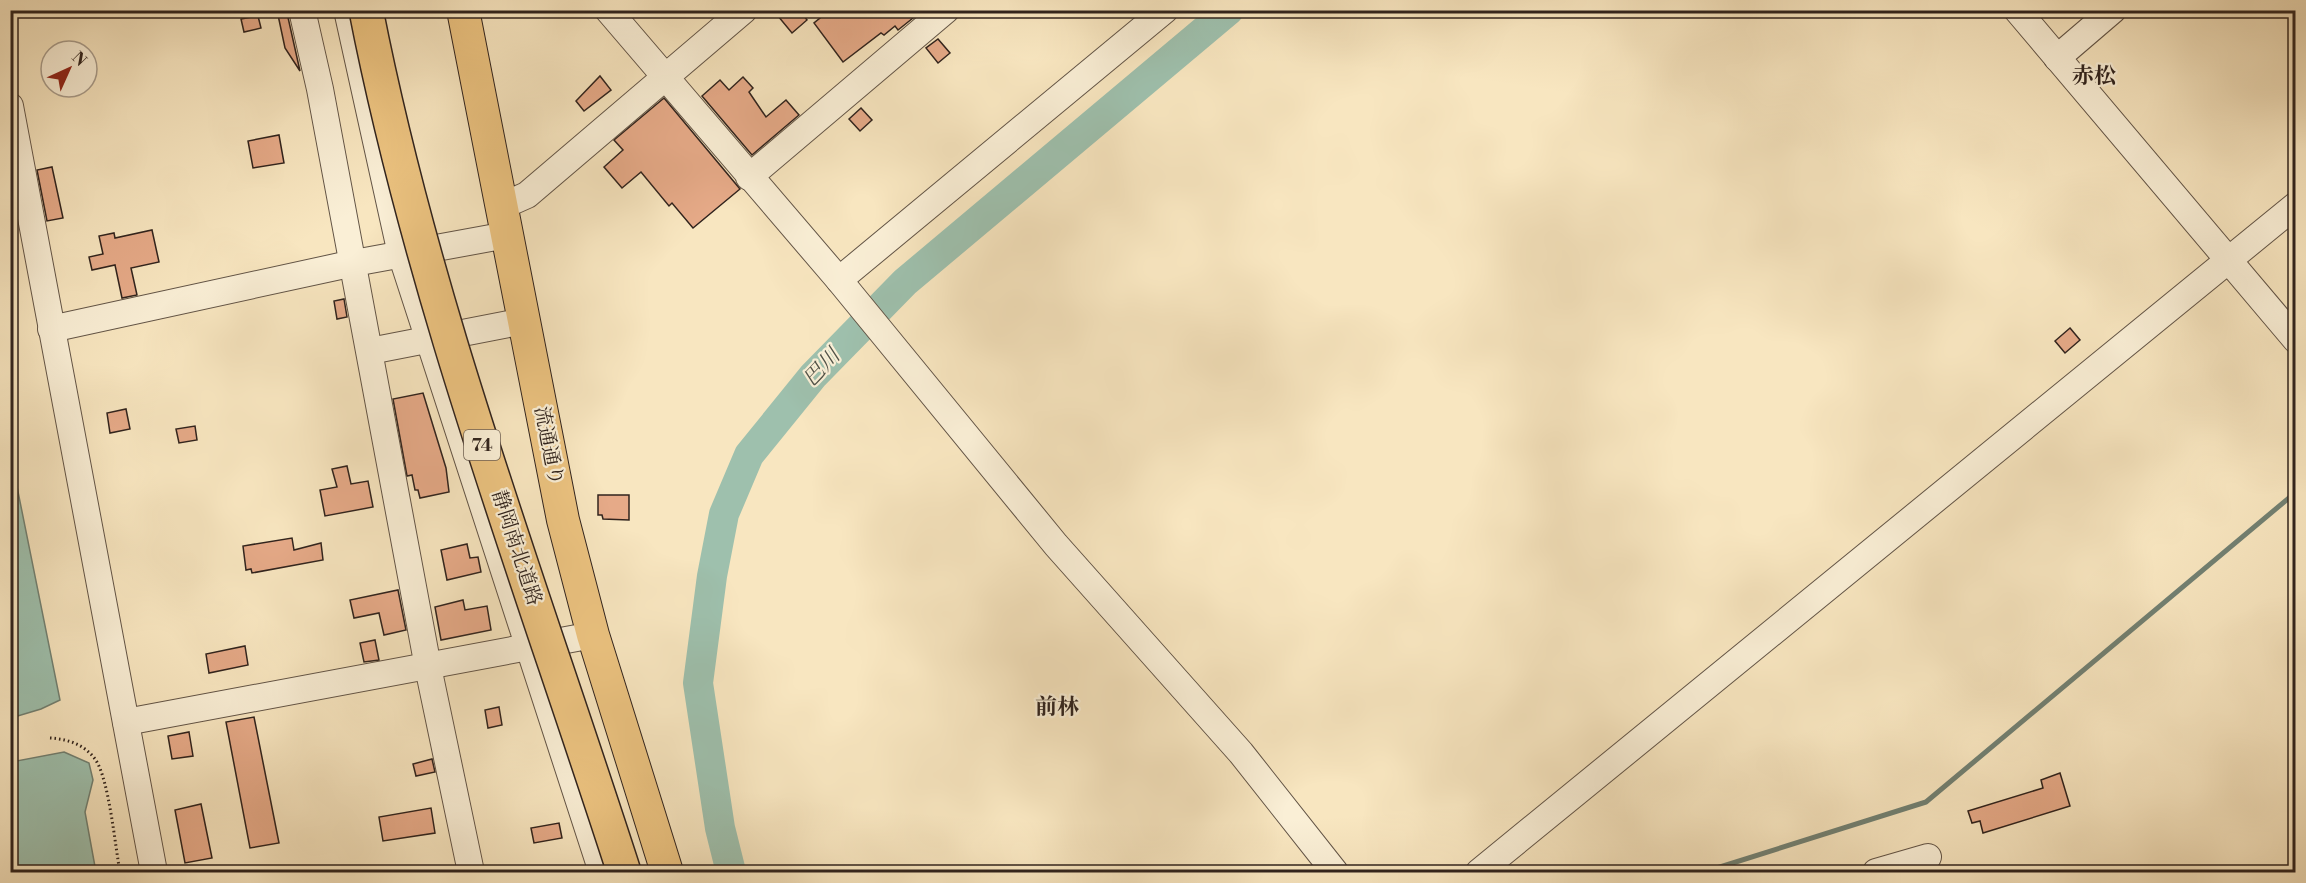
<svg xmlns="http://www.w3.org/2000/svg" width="2306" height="883" viewBox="0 0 2306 883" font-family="'Libre Bodoni','Noto Serif JP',serif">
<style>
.water{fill:#9ec0ad;stroke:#728173;stroke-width:1.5}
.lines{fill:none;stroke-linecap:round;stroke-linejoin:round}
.stream{stroke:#728173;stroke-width:5}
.river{stroke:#9ec0ad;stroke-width:30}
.building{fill:#e6aa88;stroke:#30231d;stroke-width:1.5}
.minor-casing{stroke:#625446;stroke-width:28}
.major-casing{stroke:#30231d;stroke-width:34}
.path{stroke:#30231d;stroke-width:3;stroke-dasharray:1.5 3;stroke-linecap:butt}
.minor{stroke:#faefd6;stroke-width:26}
.major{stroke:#ecc380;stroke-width:32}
.highway-bridge-casing{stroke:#30231d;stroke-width:36;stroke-linecap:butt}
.highway-bridge{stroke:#ecc380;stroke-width:33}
.labels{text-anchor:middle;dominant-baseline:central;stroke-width:4.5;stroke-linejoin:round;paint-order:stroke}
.shield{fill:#faefd6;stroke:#6d6054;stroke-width:1.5}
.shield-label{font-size:18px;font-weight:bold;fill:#30231d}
.street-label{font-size:20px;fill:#30231d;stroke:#faefd6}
.water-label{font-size:21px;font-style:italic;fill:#515248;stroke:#faefd6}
.quarter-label{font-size:22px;font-weight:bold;fill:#30231d;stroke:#faefd6}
</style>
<rect width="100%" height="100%" fill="#f8e6c0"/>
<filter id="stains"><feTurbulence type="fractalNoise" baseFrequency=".00333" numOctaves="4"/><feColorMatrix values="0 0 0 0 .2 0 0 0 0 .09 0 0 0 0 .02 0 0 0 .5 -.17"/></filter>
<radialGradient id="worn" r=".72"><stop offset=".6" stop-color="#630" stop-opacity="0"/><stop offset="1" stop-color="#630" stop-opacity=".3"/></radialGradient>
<g class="water">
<path d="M 10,452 L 60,700 L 41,709 L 11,718 Z"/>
<path d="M 64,752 L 89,763 L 93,780 L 85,812 L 96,872 L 11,872 L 11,762 Z"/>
</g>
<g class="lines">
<path class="stream" d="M 1704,872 L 1926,802 L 2296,492"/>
<path class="river" d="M 731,872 L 720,828 L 698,683 L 712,576 L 724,514 L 749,455 L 813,376 L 905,282 L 1229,10"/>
</g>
<g class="building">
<path d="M 773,10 L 800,10 L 807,20 L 792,33 Z"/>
<path d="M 830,10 L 906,10 L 913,18 L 898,30 L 895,26 L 884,35 L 881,33 L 843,62 L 814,23 Z"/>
<path d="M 287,13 L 300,71 L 285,48 L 278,15 Z"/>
<path d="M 258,16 L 261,28 L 244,32 L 241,19 Z"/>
<path d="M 938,39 L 950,53 L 938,63 L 926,48 Z"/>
<path d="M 600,76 L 611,90 L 584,111 L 576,101 Z"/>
<path d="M 743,77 L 753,88 L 749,92 L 766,117 L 786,100 L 799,115 L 752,155 L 702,96 L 720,80 L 729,90 Z"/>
<path d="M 664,98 L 740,189 L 693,228 L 672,203 L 669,206 L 641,172 L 622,188 L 604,167 L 623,150 L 614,140 Z"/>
<path d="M 861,108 L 872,120 L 860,131 L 849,119 Z"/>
<path d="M 279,135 L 284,163 L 253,168 L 248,141 Z"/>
<path d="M 52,167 L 63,218 L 47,221 L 37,170 Z"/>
<path d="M 152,230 L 159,262 L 131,268 L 137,295 L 122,298 L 115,265 L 92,270 L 89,257 L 103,254 L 99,236 L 114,233 L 115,238 Z"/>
<path d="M 344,299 L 347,317 L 337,319 L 334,301 Z"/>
<path d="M 2070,328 L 2080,340 L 2065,353 L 2055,341 Z"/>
<path d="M 423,393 L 446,468 L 449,492 L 420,498 L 418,490 L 415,490 L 412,475 L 407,476 L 393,399 Z"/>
<path d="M 126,409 L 130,429 L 110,433 L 107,413 Z"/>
<path d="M 195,426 L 197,440 L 179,443 L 176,429 Z"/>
<path d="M 347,466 L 351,484 L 368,481 L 373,507 L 325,516 L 320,490 L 337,487 L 332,469 Z"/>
<path d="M 598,495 L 629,495 L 629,520 L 603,519 L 602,515 L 598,515 Z"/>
<path d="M 292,538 L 294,550 L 321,543 L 323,560 L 252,573 L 251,569 L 246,570 L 243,546 Z"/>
<path d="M 467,544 L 470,558 L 478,557 L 481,572 L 447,580 L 441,550 Z"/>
<path d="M 398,590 L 406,630 L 384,635 L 379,613 L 354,618 L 350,600 Z"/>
<path d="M 463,600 L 465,610 L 487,606 L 491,630 L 441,640 L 435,607 Z"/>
<path d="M 375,640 L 379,660 L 364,662 L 360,643 Z"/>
<path d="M 245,646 L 248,665 L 209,673 L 206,654 Z"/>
<path d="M 499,707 L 502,725 L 488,728 L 485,710 Z"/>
<path d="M 254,717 L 279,843 L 250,848 L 226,722 Z"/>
<path d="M 189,732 L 193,756 L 172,759 L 168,736 Z"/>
<path d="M 432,759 L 435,772 L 416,776 L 413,764 Z"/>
<path d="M 2060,773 L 2070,806 L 1983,833 L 1980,821 L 1972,823 L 1968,811 L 2043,788 L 2041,780 Z"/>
<path d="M 201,804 L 212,858 L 185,863 L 175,810 Z"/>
<path d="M 431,808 L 435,833 L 383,841 L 379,817 Z"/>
<path d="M 559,823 L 562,838 L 534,843 L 531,828 Z"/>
</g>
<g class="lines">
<g class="minor-casing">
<g id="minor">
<path d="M 302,10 L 320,89 L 428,667 L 471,872"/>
<path d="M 347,10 L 401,254 L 602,872"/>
<path d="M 608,10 L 839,280 L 1056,545 L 1241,753 L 1335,872"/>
<path d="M 2017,10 L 2296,340"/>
<path d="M 2057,58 L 2113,10"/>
<path d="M 10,106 L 154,872"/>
<path d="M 749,177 L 946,10"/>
<path d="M 500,207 L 527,195 L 744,10"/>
<path d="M 839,280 L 1165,10"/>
<path d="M 51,329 L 354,263 L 507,235"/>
<path d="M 370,351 L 524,321"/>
<path d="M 126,722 L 593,635"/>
<path d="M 1479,872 L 2296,205"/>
<path d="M 1876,872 L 1928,857"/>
</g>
</g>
<g class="major-casing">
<path id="major" d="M 463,10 L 563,520 L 593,635 L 667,872"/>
</g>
<path class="path" d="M 50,738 C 67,739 84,744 95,759 C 109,778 115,846 120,872"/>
<use href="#minor" class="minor"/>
<use href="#major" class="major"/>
<g class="highway-bridge-casing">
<path id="highway-bridge" d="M 366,10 C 424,306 532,587 624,872"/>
</g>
<use href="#highway-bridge" class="highway-bridge"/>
</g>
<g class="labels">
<rect class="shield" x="464" y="430" width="36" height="30" rx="4.5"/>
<g class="shield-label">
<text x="482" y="445">74</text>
</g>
<g class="street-label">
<text transform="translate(548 446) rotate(79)">流通通り</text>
<text transform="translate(516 548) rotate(72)">静岡南北道路</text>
</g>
<g class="water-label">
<text transform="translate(822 368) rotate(-47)">巴川</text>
</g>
<g class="quarter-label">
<text x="2094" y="76">赤松</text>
<text x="1057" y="707">前林</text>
</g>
</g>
<rect width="2306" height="883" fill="none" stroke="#f8e6c0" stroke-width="36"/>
<rect x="12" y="12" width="2282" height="859" fill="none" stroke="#30231d" stroke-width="3"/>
<rect x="18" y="18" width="2270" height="847" fill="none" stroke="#30231d" stroke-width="1.5"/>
<g transform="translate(69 69) rotate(45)"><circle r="28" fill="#faefd6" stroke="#a99d8c" stroke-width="1.5"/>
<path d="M0-4.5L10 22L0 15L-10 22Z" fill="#8f2418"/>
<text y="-9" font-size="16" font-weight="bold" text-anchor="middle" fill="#30231d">N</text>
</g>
<rect width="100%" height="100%" filter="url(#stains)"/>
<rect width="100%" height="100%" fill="url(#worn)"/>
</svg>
